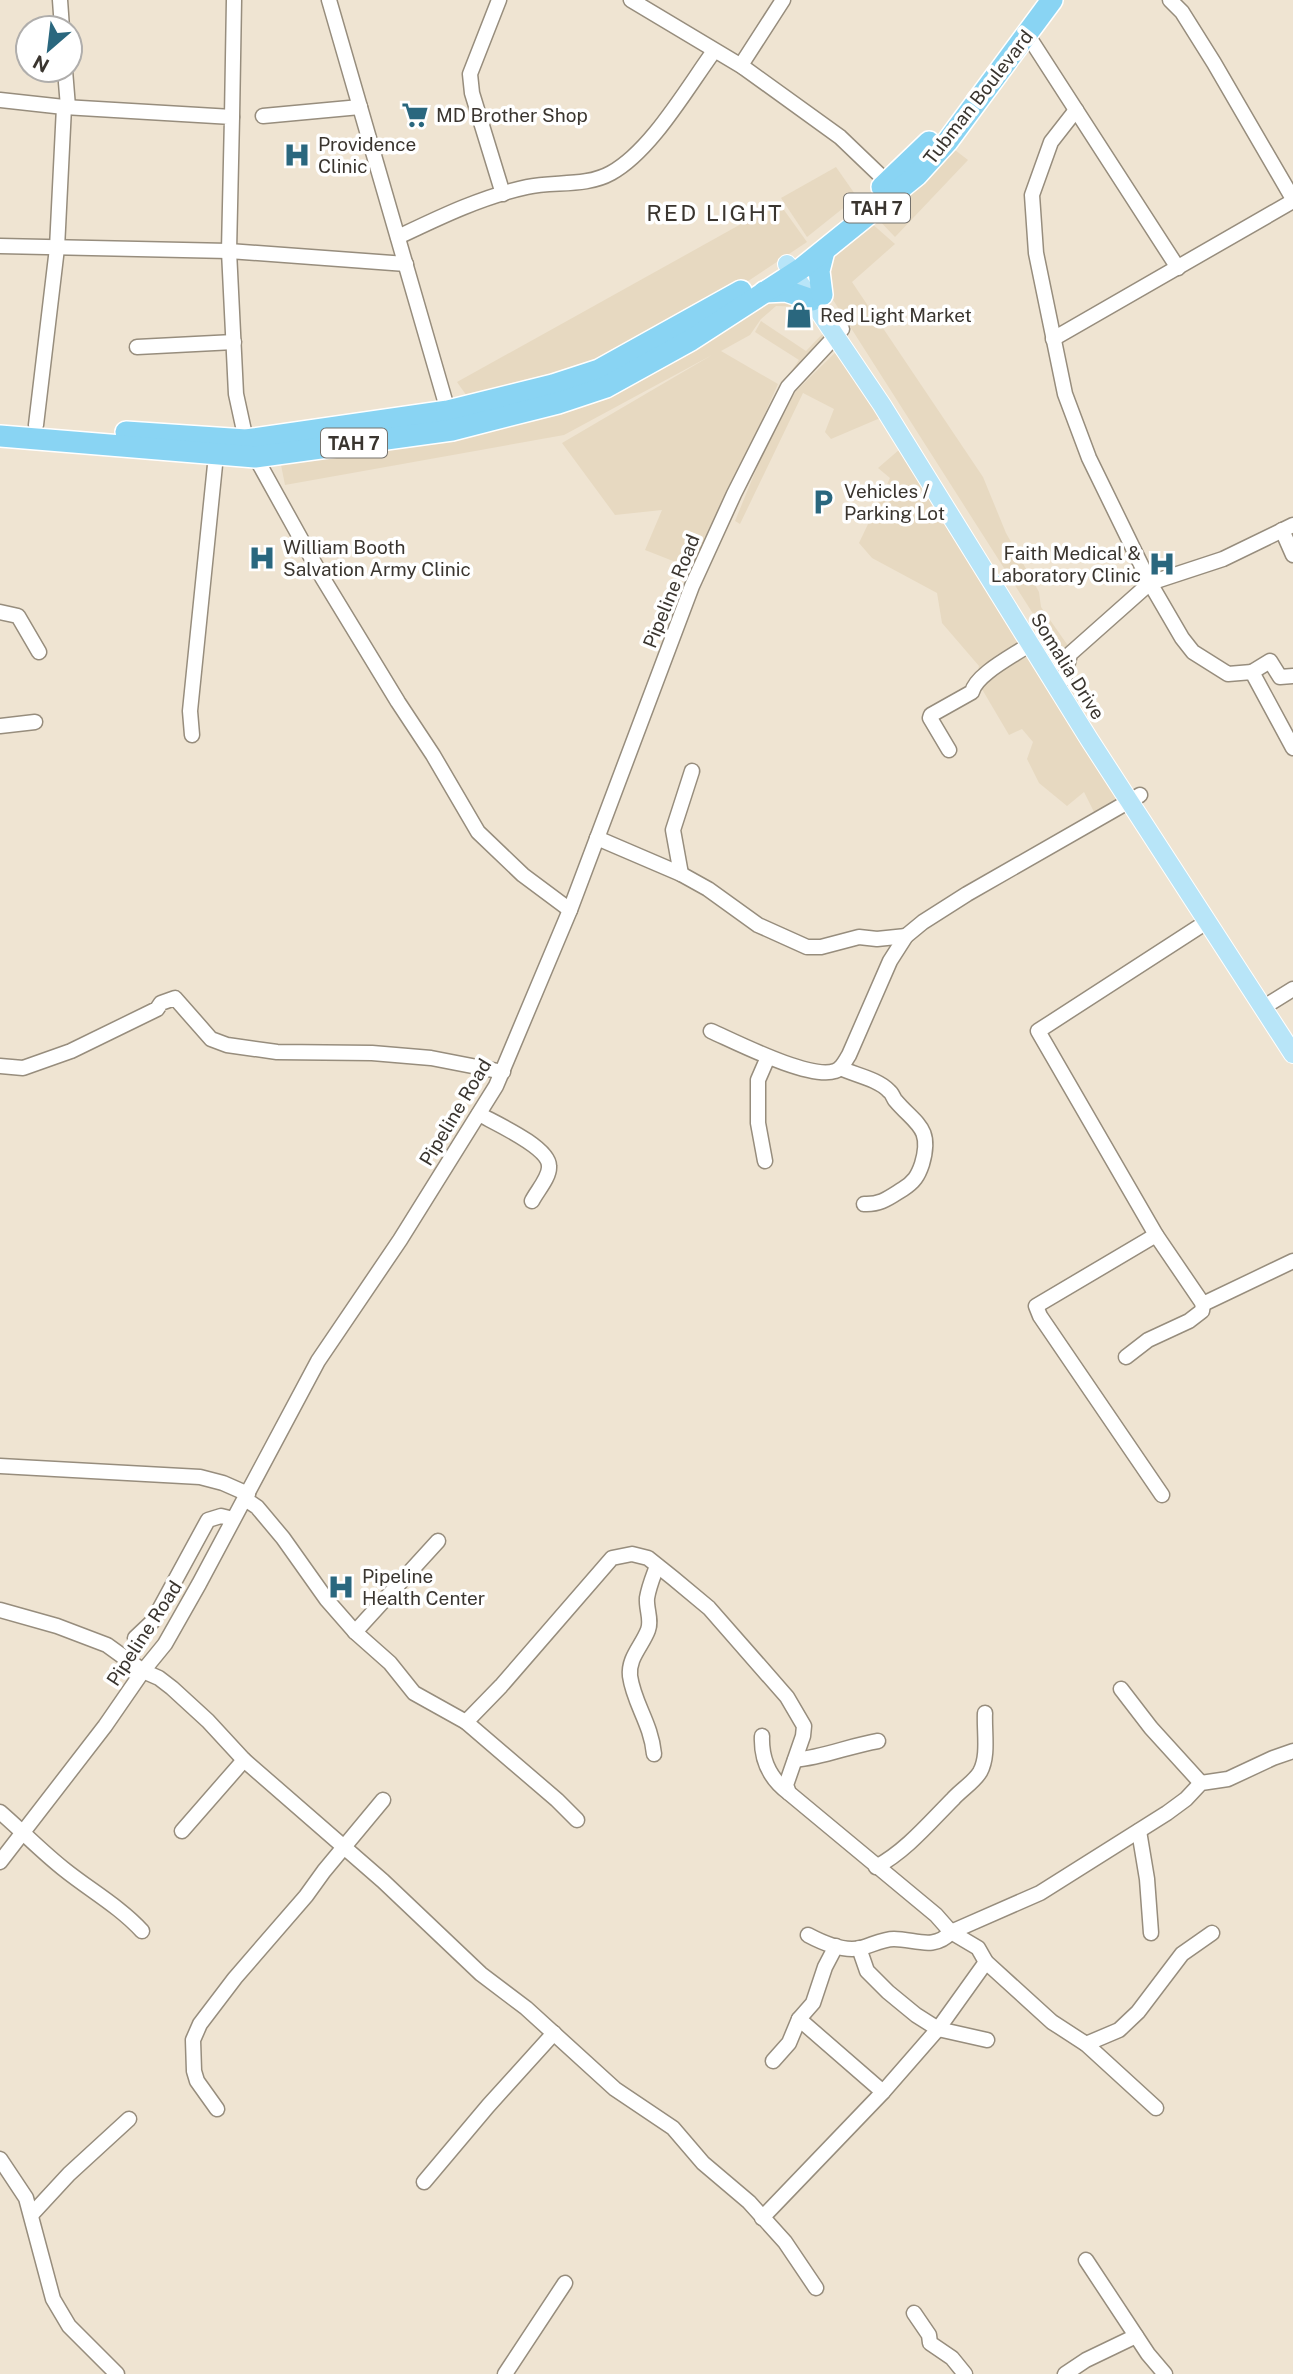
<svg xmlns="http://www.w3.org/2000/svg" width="1293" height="2374" viewBox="0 0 1293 2374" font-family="'Public Sans',sans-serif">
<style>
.built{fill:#e7d9c1}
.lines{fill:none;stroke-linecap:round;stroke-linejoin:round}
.minor-casing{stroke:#978d7d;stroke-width:17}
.major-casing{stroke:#fff;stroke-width:20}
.highway-casing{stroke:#fff;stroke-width:24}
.minor{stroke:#fff;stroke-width:14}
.major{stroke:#b8e5f8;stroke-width:18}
.highway{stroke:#89d4f3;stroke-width:21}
.labels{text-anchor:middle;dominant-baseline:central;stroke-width:7;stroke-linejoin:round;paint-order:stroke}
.shield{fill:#fff;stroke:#75726d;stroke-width:2}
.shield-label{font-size:18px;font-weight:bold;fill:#3a352f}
.street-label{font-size:19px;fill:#3a352f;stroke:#fff}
.poi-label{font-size:19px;fill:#3a352f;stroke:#fff;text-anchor:start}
.quarter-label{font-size:23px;letter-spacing:2px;fill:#3a352f;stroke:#fff}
</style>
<rect width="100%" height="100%" fill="#efe4d2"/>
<g class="built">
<path d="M 951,147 L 968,160 L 895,237 L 877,218 Z"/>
<path d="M 836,167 L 857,197 L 807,237 L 781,198 Z"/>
<path d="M 779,203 L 807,242 L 611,372 L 478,412 L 457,382 Z"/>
<path d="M 870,222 L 895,244 L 852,282 L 983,477 L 1006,533 L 1039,592 L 1041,607 L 1071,650 L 1060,656 L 814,270 Z"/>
<path d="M 786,290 L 807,307 L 776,306 L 761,319 L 750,335 L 721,351 L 778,384 L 696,570 L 645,550 L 662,510 L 615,515 L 562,443 L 712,355 L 564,435 L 285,485 L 281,465 L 261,445 L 576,399 Z"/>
<path d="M 761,321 L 806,351 L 832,324 L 841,335 L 788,390 L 709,548 L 776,394 L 799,360 L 755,332 Z"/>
<path d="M 846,342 L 892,413 L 831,439 L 825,432 L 834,409 L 803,393 L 740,524 L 735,521 L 760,460 L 795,392 Z"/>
<path d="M 907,443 L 1127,793 L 1095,814 L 1084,792 L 1067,806 L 1039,783 L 1027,759 L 1033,742 L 1022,729 L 1009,735 L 976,679 L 979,666 L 942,623 L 937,593 L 872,558 L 859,543 L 890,478 L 878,468 Z"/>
</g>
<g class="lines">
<g class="minor-casing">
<g id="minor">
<path d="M 60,0 L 62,28"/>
<path d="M 329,0 L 448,411"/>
<path d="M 499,0 L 470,74 L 472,93 L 503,194"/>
<path d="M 631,0 L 743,67 L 840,137 L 887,182"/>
<path d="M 1170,0 L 1182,12 L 1214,63 L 1293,199"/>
<path d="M 1027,34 L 1178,268"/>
<path d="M 743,67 L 743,62 L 783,0"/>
<path d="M 65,70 L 68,107"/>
<path d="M 0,100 L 64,107 L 232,117 L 229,251 L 236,394 L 246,440 L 322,577 L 398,702 L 433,755 L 478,832 L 523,875 L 570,910"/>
<path d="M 1076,110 L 1051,142 L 1032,195 L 1036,253 L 1065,394 L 1089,458 L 1150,583 L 1182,638 L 1193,652 L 1228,674 L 1252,672 L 1293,748"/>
<path d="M 263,116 L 360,107"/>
<path d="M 232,117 L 234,0"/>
<path d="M 398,237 C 440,217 481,197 527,187 C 554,181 586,187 611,173 C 651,151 687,88 714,51"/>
<path d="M 0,246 L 229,251 L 406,264"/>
<path d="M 1053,339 L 1293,201"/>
<path d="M 137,347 L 234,342"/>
<path d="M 36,425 L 57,248 L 64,107"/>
<path d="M 1282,530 L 1293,555"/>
<path d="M 0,612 L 18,616 L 39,652"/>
<path d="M 1252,672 L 1270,661 L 1280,677 L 1293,676"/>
<path d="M 1064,679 L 1070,654 L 1150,583 L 1223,559 L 1293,525"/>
<path d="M 0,726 L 35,722"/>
<path d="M 192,735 L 190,711 L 216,455"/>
<path d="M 949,750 L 930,718 L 931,715 L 972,692 C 976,674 1015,655 1030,644"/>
<path d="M 597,838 L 681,874 L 708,889 L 758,925 L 807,947 L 821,947 L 859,937 L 877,939 L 906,936"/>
<path d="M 681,874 L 673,830 L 692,771"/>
<path d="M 1208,921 L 1038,1031 L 1156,1235 L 1203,1304 L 1293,1261"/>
<path d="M 1272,1002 L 1293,989"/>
<path d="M 711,1031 C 736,1042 810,1080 835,1071 C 842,1069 845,1061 849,1055 L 890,961 L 906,936 L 923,922 L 967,894 L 1140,795"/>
<path d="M 0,1066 L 23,1068 L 71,1051 L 157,1009 L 161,1003 L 175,998 L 211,1039 L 227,1045 L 277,1052 L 372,1053 L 431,1058 L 503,1072"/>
<path d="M 840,1068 C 855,1075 878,1079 889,1091 C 892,1093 893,1097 895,1100 C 915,1124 933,1127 922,1164 C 918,1176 914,1182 903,1189 C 890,1197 881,1205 864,1204"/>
<path d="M 479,1114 C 495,1123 549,1147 549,1166 C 550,1177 537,1191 532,1201"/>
<path d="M 765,1161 L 758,1123 L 758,1080 L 768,1057"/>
<path d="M 1156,1235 L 1036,1306 L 1040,1316 L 1162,1495"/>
<path d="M 1126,1357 L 1148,1340 L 1189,1321 L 1202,1311 L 1203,1304"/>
<path d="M 0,1466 L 200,1477 L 223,1483 L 248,1494"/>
<path d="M 245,1499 L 257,1507 L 283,1538 L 327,1600 L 355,1632 L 390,1663 L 414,1693 L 466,1722 L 501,1686 L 612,1558 L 632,1554 L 648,1558 L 673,1578 L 709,1608 L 787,1697 L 804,1726 L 803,1736 L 786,1785 L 789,1793 L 936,1915 L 951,1932 L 978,1948 L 986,1962 L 1052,2022 L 1086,2044 L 1156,2108"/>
<path d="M 0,1610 L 57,1626 L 107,1645 L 143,1671 L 159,1678 L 172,1688 L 208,1721 L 244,1760 L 383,1881 L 481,1974 L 526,2008 L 615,2089 L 673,2128 L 703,2163 L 749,2202 L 785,2242 L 816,2288"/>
<path d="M 355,1632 L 438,1541"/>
<path d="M 135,1638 L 153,1621 L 208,1520 L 221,1516 L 233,1519"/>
<path d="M 1121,1689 L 1151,1728 L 1201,1783"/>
<path d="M 466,1722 L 557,1800 L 577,1820"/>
<path d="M 762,1736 C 761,1759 770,1779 789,1793"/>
<path d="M 654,1754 C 651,1723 634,1704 630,1676 C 628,1658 642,1646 648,1630 C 652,1620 646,1609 647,1598 C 649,1586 653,1577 657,1566"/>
<path d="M 795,1760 C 824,1757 849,1746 878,1741"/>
<path d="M 0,1812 C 22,1831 42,1852 65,1870 C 90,1890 120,1907 142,1931"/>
<path d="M 182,1831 L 244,1760"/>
<path d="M 1139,1831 L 1147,1879 L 1151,1933"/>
<path d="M 0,1862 L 105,1726 L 143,1671 L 165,1644 L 199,1584 L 318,1361 L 400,1240 L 496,1086 L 570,910 L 692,586 L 734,494 L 788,387 L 842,329"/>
<path d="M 876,1867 C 906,1851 930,1822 953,1799 C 961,1790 974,1782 980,1772 C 989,1756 984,1732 985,1713"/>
<path d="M 808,1935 C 823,1943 844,1952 861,1948 C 872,1945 883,1939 894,1939 C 915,1939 934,1951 951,1932 L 1040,1893 L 1167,1813 L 1186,1799 L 1201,1783 L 1228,1779 L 1273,1758 L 1293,1751"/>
<path d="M 859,1948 L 867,1971 L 888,1992 L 916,2015 L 938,2029 L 987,2040"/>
<path d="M 799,2019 L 883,2092"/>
<path d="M 1086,2044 L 1119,2030 L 1138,2012 L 1182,1954 L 1212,1933"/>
<path d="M 773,2061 L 789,2043 L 799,2019 L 813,2003 L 825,1967 L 836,1946"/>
<path d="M 217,2109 L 197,2081 L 194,2071 L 193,2040 L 200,2024 L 235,1978 L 306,1896 L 324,1871 L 383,1800"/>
<path d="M 0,2159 L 26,2198 L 53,2299 L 69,2326 L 117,2374"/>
<path d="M 424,2182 L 488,2106 L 554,2033"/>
<path d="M 32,2214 L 69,2174 L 129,2119"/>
<path d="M 762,2218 L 883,2092 L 938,2029 L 986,1962"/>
<path d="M 1086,2260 L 1148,2354 L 1165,2374"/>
<path d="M 914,2313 L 929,2335 L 930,2343 L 952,2358 L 965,2374"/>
<path d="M 505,2374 L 565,2283"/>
<path d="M 1065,2374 L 1086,2360 L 1136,2336"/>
</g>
</g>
<g class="major-casing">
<path id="major" d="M 787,264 L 882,405 L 1089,739 L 1293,1054"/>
</g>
<g class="highway-casing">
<g id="highway">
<path d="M 882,187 L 929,142"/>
<path d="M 764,292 L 786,291 L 812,300"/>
<path d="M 822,295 L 819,271 L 824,251"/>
<path d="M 126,432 L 246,440 L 448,411 L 553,385 L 599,370 L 741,291"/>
<path d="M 0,436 L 255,457 L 452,430 L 558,403 L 606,387 L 691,340 L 802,268 L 917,175 L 947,142 L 1052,0"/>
</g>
</g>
<use href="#minor" class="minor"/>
<use href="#major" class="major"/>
<use href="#highway" class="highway"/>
</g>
<defs>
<g id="supermarket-bare" transform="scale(2.1)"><path d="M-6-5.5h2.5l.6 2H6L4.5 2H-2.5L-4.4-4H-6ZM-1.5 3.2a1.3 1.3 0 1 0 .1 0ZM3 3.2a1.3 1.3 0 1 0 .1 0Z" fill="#2a677e" stroke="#fff" stroke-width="2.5" paint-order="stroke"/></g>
<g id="hospital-bare" transform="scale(2.1)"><path d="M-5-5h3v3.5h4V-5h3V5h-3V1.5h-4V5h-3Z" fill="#2a677e" stroke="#fff" stroke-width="2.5" paint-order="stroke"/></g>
<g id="shop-bare" transform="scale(2.1)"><path d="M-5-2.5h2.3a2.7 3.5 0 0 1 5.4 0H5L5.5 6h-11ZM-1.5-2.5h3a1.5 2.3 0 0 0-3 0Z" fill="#2a677e" stroke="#fff" stroke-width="2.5" paint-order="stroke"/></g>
<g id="parking-bare" transform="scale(2.1)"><path d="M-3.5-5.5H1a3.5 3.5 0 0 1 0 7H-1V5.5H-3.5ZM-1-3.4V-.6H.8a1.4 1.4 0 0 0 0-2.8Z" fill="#2a677e" stroke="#fff" stroke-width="2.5" paint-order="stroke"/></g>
</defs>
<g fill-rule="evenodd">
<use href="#supermarket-bare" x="415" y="115"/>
<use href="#hospital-bare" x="297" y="155"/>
<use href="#shop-bare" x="799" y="315"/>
<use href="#parking-bare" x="823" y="502"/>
<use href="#hospital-bare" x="262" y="558"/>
<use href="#hospital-bare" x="1162" y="564"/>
<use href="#hospital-bare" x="341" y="1587"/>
</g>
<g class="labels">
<g class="shield">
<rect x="844" y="193.5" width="66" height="29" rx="5"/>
<rect x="321" y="428.5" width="66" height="29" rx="5"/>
</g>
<g class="shield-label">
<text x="877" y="208">TAH 7</text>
<text x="354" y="443">TAH 7</text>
</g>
<g class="street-label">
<text transform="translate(978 97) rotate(-52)">Tubman Boulevard</text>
<text transform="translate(671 591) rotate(-68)">Pipeline Road</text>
<text transform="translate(1068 666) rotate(58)">Somalia Drive</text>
<text transform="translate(455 1112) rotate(-59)">Pipeline Road</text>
<text transform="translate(144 1633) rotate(-57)">Pipeline Road</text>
</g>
<g class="poi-label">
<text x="436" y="115">MD Brother Shop</text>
<text x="318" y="144">Providence<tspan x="318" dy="22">Clinic</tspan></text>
<text x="820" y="315">Red Light Market</text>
<text x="844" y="491">Vehicles /<tspan x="844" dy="22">Parking Lot</tspan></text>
<text x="283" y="547">William Booth<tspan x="283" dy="22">Salvation Army Clinic</tspan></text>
<text x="1141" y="553" text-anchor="end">Faith Medical &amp;<tspan x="1141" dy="22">Laboratory Clinic</tspan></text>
<text x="362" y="1576">Pipeline<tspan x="362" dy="22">Health Center</tspan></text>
</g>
<g class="quarter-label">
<text x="715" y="212">RED LIGHT</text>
</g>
</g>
<g transform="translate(49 49) rotate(208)"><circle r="33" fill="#ffffff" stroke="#b0aeac" stroke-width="2"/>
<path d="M0-5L12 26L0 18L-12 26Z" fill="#2a677e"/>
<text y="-10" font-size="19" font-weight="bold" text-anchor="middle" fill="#3a352f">N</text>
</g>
</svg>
